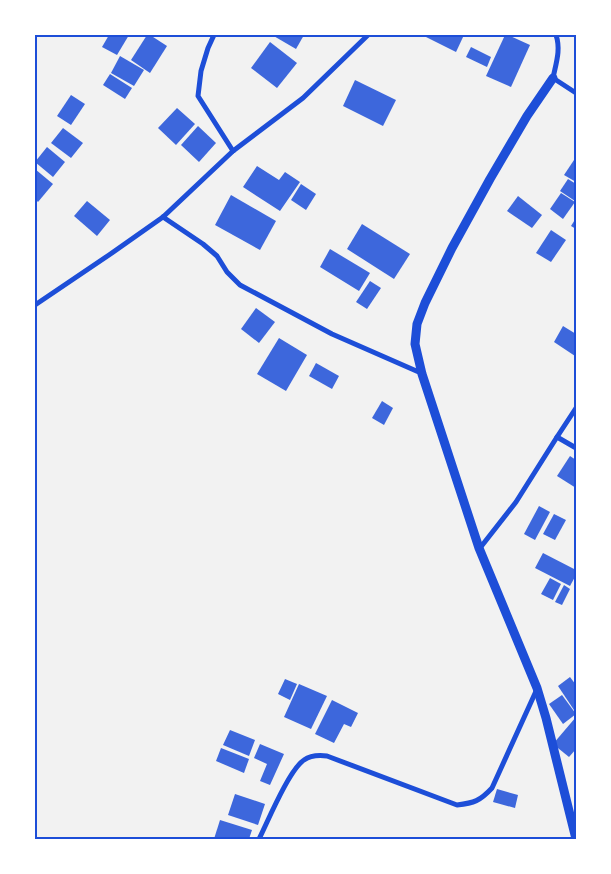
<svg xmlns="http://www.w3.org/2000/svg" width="611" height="874" font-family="'Source Sans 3',sans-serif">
	<rect width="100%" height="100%" fill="#f2f2f2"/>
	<!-- building -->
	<g fill="#3d67dc">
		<polygon points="109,35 129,35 117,55 102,47"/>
		<polygon points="147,35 150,35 167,46 150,73 131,60"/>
		<polygon points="272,35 304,35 296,49"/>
		<polygon points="427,35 464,35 456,52 426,37"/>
		<polygon points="505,35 508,35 530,45 511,87 486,76"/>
		<polygon points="270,42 297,63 277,88 251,68"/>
		<polygon points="471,47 491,57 487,67 466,57"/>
		<polygon points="120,56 144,70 134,86 111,73"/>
		<polygon points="110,74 132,88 125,99 103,85"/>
		<polygon points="355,80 396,100 383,126 343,106"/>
		<polygon points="71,95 85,104 71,125 57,116"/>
		<polygon points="177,108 195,124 176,145 158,128"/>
		<polygon points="198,126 216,143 199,162 181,145"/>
		<polygon points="63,128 83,143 71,158 51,143"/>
		<polygon points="47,147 65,162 53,177 35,162"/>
		<polygon points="576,157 576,182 564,175"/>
		<polygon points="257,166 279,180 285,172 300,182 280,211 243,187"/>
		<polygon points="35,169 53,184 38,202 35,199"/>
		<polygon points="568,179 576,184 576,199 575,201 560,191"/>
		<polygon points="301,184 316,194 306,210 291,200"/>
		<polygon points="561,193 575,202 563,219 550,209"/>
		<polygon points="231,195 276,221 260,250 215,225"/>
		<polygon points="518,196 542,215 532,228 507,211"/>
		<polygon points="87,201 110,220 97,236 74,216"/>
		<polygon points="576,218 576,229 571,226"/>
		<polygon points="362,224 410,254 394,279 347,249"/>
		<polygon points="551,230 566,240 551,262 536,253"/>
		<polygon points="330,249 370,273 359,291 320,267"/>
		<polygon points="370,281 381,288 367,309 356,302"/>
		<polygon points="256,308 275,322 259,343 241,329"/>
		<polygon points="563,326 576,334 576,354 575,356 554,342"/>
		<polygon points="279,338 307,355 286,391 257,374"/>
		<polygon points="316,363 339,376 332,389 309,376"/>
		<polygon points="382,401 393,408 384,425 372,418"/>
		<polygon points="570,456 576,460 576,488 557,476"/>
		<polygon points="539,506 550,512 535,540 524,534"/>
		<polygon points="554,514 566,520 555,540 543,534"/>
		<polygon points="543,553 576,570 576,575 570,586 535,568"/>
		<polygon points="550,578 561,584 553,600 541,594"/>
		<polygon points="564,585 570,589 562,605 555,602"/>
		<polygon points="570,677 576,685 576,709 574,710 558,686"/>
		<polygon points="285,679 297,684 290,700 278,694"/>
		<polygon points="299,684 327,696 311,729 284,717"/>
		<polygon points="562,695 576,714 563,724 549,704"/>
		<polygon points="332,700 358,713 351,727 344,724 334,743 315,734"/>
		<polygon points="576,717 576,749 569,757 553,744"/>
		<polygon points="230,730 255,740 249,756 223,745"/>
		<polygon points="260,744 284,754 270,785 260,781 267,764 254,758"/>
		<polygon points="221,748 249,759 244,773 216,761"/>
		<polygon points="497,789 518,795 515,808 493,802"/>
		<polygon points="235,794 265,804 258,825 228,815"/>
		<polygon points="220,820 252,830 249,839 214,839"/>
	</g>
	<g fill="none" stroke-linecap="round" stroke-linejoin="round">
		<!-- minor -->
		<g stroke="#1d4ed8" stroke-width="5">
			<polyline points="214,35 208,48 201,71 198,96 233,151"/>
			<path d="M556,35C561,50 556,63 553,78L576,93"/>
			<polyline points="163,217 203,244 217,256 227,272 240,285 332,334 421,373"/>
			<polyline points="35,305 109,255 163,217 233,151 303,98 368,35"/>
			<polyline points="557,437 576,408"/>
			<polyline points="480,548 516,502 557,437 576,448"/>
			<path d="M259,839C268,821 289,770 304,760C311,755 319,755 327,756L457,805C474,803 480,801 492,788L537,689"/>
		</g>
		<!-- tertiary -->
		<polyline stroke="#1d4ed8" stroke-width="9" points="553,78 527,116 490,179 452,248 425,303 417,324 415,344 422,374 479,548 537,688 546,718 576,839"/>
	</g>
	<!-- border -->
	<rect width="611" height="874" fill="none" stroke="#ffffff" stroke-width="72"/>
	<rect x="36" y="36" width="539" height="802" fill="none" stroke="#1d4ed8" stroke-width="2"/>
</svg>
